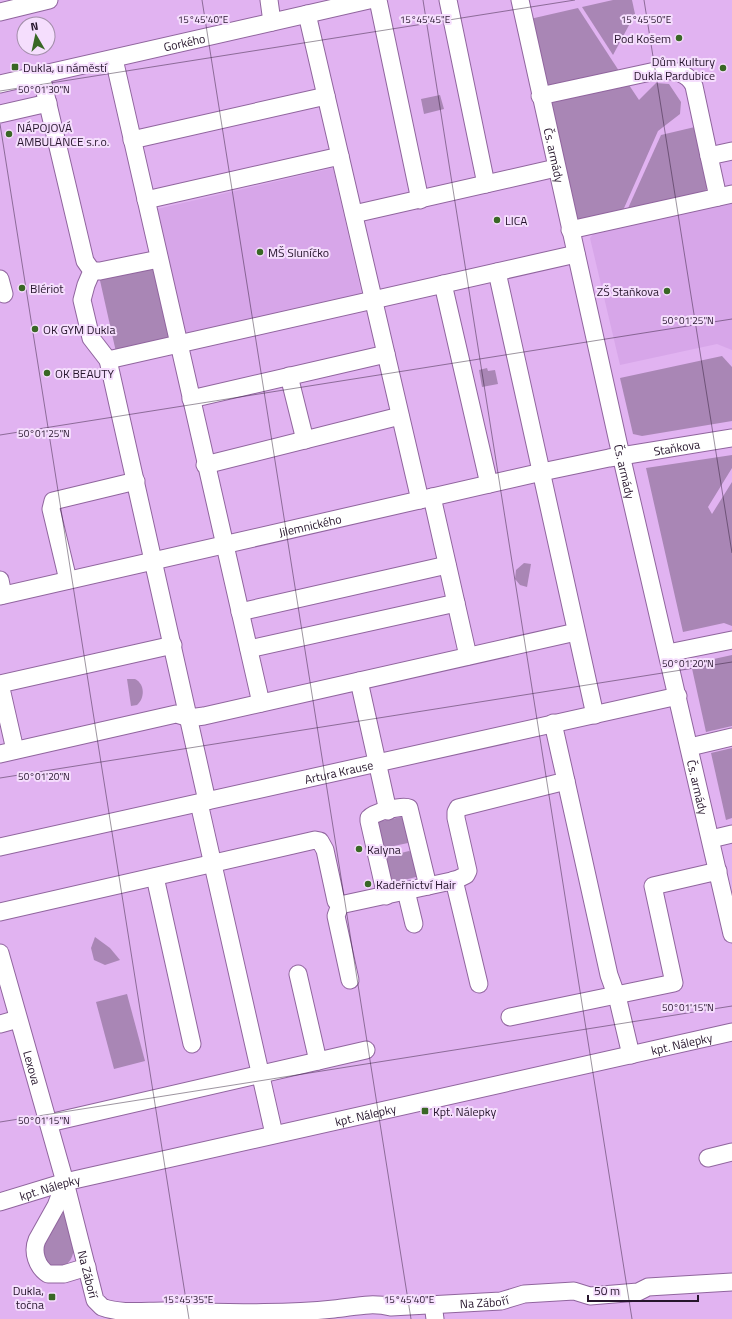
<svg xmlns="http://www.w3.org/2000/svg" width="732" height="1319" font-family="'Titillium Web',sans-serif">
	<rect width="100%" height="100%" fill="#e1b3f1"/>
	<!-- built -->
	<g fill="#d7a6e9">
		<polygon points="333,168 362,295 186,335 157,209"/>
		<polygon points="732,201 732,350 717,344 620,365 590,238 594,233"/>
	</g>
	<!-- green -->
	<g fill="#a986b5">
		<polygon points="613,0 632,0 635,14 613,55 582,7"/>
		<polygon points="578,8 621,74 550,87 547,85 530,19"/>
		<polygon points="627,82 639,100 656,83 669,84 681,102 680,114 658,131 621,215 580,222 576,217 551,103 552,101"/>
		<polygon points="440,95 444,109 424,114 421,99"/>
		<polygon points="699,126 708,188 705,191 625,215 661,135"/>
		<polygon points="146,266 155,269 171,335 167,342 116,352 99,276"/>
		<polygon points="722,356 732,367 732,421 642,436 633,434 620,378"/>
		<polygon points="487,368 488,371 495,370 498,384 482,387 479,370"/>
		<polygon points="732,455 732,468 708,507 712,514 732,482 732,626 724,623 683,632 646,468"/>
		<polygon points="524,563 531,564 527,587 520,585 515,579 516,570"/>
		<polygon points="732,655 732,726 706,732 691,664"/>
		<path d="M127,679H135C145,684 145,698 137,705L131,706Z"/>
		<polygon points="732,748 732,818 726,820 711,753"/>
		<polygon points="401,817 405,819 410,840 408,843 384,848 377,822"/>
		<polygon points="409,851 413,853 418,874 416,877 392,883 385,857"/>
		<polygon points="95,937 110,948 120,960 105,965 94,960 91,948"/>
		<polygon points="127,994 145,1061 114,1069 96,1002"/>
		<path d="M64,1212L74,1248C71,1280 34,1268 44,1240C48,1230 58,1220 64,1212Z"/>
	</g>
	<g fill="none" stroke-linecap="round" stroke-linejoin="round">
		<defs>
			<g id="minor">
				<polyline points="269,0 272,22"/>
				<polyline points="378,0 420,200"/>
				<polyline points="448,0 486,184"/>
				<path id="s1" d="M520,0L618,442L732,934"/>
				<polyline points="0,12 49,0"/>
				<polyline points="307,14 420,500"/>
				<polyline points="114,59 261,703"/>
				<polyline points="41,75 85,261 92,271 86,285 82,300 91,338 108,360 207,801"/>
				<path id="s2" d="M0,84L369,0"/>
				<path d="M540,96L660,70C673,70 688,72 694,86L709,156"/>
				<polyline points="0,114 48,103"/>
				<polyline points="132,140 326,96"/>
				<polyline points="718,197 709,156 732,151"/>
				<polyline points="146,200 340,156"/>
				<polyline points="354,214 556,168"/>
				<polyline points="570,230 732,194"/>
				<polyline points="92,271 100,271 159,259"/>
				<polyline points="497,272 595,715"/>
				<polyline points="0,279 4,294"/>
				<polyline points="443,284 489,484"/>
				<polyline points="108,360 576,254"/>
				<polyline points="289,376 305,440"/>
				<polyline points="191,399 386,354"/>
				<polyline points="205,465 400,416"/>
				<polyline points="432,497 468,656"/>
				<polyline points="0,580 3,595"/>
				<polyline points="68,580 51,509 53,501 136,481"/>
				<path id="s3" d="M0,596L542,472L609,458L732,438"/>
				<polyline points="240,612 447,565"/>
				<polyline points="249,649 456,603"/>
				<polyline points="668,653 732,640"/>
				<polyline points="359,681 388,811"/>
				<polyline points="690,747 732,737"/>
				<polyline points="15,750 0,684 173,645"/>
				<polyline points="0,754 176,714 189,718 204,716 576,632"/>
				<polyline points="566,781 609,975 618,1000 631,1055"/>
				<polyline points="199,803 274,1134"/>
				<polyline points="711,839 732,834"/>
				<path id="s4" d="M0,847L678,696"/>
				<polyline points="155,877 192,1044"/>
				<polyline points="454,880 479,984"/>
				<polyline points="406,891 414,924"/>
				<path d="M386,896L369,821V818C374,812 402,805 409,808L428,886"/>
				<polyline points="340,905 336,916 350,980"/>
				<polyline points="0,912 315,840 320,841 325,850 336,901 340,905 456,880 466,875 468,871 456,818 456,812 458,808 566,781 553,723"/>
				<path id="s5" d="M0,953L65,1182L95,1300L102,1307C120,1314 144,1311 163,1311C219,1312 278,1315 334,1309C354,1307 371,1302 391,1307L501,1301L524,1294L574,1291L590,1296L638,1292L648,1287L732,1282"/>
				<polyline points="298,974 318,1061"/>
				<polyline points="510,1017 674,983 653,886 718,871"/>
				<polyline points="0,1024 18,1019"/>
				<polyline points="49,1123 366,1050"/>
				<polyline points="708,1158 732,1152"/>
				<path d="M65,1182L56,1206L37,1240C32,1252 37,1267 48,1274H64L87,1267"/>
				<path id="s6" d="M0,1202L65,1182L732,1032"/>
				<polyline points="433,1304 435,1319"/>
			</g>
		</defs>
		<!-- minor casing -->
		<use href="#minor" stroke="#90659e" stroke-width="19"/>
		<!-- minor -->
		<use href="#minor" stroke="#fff" stroke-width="17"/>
	</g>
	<!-- ticks -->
	<path fill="none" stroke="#26152c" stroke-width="1" stroke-opacity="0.45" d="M202,0L411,1319M423,0L632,1319M644,0L732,553M0,91L575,0M0,124L189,1319M0,435L732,319M0,778L732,662M0,1122L732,1006"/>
	<!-- markers -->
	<g fill="#396725" stroke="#f5defd" stroke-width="1.5">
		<circle cx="679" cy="38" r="4"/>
		<rect x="11" y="63" width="8" height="8" rx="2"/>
		<circle cx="723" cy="68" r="4"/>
		<circle cx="9" cy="134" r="4"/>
		<circle cx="497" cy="220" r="4"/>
		<circle cx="260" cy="252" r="4"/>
		<circle cx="22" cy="288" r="4"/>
		<circle cx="667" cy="291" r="4"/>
		<circle cx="35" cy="329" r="4"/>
		<circle cx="47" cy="373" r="4"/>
		<circle cx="359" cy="849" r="4"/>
		<circle cx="368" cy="884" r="4"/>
		<rect x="421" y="1107" width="8" height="8" rx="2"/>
		<rect x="48" y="1293" width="8" height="8" rx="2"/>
	</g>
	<g text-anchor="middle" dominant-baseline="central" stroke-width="4" stroke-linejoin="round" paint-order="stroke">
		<!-- poi labels -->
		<g font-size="12" fill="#26152c" stroke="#f5defd" text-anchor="start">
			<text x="671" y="38" text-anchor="end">Pod Košem</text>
			<text x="715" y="61" text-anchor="end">Dům Kultury<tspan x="715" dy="14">Dukla Pardubice</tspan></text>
			<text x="23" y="67">Dukla, u náměstí</text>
			<text x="17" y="127">NÁPOJOVÁ<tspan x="17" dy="14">AMBULANCE s.r.o.</tspan></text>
			<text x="505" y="220">LICA</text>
			<text x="268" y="252">MŠ Sluníčko</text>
			<text x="30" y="288">Blériot</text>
			<text x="659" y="291" text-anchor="end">ZŠ Staňkova</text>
			<text x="43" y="329">OK GYM Dukla</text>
			<text x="55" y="373">OK BEAUTY</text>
			<text x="367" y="849">Kalyna</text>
			<text x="376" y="884">Kadeřnictví Hair</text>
			<text x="433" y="1111">Kpt. Nálepky</text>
			<text x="44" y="1290" text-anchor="end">Dukla,<tspan x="44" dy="14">točna</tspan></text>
		</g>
		<!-- street labels -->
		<g font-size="12" fill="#26152c" stroke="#f5defd">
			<text stroke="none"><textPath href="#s2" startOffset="189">Gorkého</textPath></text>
			<text stroke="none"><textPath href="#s1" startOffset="159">Čs. armády</textPath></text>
			<text stroke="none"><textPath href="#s3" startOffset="693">Staňkova</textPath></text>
			<text stroke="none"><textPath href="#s1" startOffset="483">Čs. armády</textPath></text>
			<text stroke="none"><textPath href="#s3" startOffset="318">Jilemnického</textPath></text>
			<text stroke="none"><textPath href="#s4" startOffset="347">Artura Krause</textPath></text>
			<text stroke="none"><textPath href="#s1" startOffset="807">Čs. armády</textPath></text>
			<text stroke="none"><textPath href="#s6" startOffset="700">kpt. Nálepky</textPath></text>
			<text stroke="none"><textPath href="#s5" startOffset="119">Lexova</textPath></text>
			<text stroke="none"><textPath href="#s6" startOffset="376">kpt. Nálepky</textPath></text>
			<text stroke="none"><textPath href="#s6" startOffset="52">kpt. Nálepky</textPath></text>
			<text stroke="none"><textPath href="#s5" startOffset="333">Na Záboří</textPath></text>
			<text stroke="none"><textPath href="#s5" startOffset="753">Na Záboří</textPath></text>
		</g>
	</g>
	<g font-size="10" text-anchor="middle" fill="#26152c" stroke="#f5defd" stroke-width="4" stroke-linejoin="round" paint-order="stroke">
		<text x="203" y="23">15°45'40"E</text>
		<text x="425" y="23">15°45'45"E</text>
		<text x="646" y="23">15°45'50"E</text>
		<text x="44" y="93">50°01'30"N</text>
		<text x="688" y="324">50°01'25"N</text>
		<text x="44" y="437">50°01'25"N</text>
		<text x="688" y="667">50°01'20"N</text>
		<text x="44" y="780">50°01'20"N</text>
		<text x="688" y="1011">50°01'15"N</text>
		<text x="44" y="1124">50°01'15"N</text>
		<text x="188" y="1303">15°45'35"E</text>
		<text x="409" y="1303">15°45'40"E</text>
	</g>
	<!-- north arrow -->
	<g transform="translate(36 36) rotate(351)"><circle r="19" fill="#f5defd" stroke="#a28ea9"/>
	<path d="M0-3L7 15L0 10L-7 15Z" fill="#396725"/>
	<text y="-6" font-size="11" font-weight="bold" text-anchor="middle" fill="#26152c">N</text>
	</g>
	<!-- scale -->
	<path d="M588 1295v6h110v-6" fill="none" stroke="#26152c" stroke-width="2"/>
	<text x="594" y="1295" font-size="12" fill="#26152c" stroke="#f5defd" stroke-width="3" paint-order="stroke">50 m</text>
</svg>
